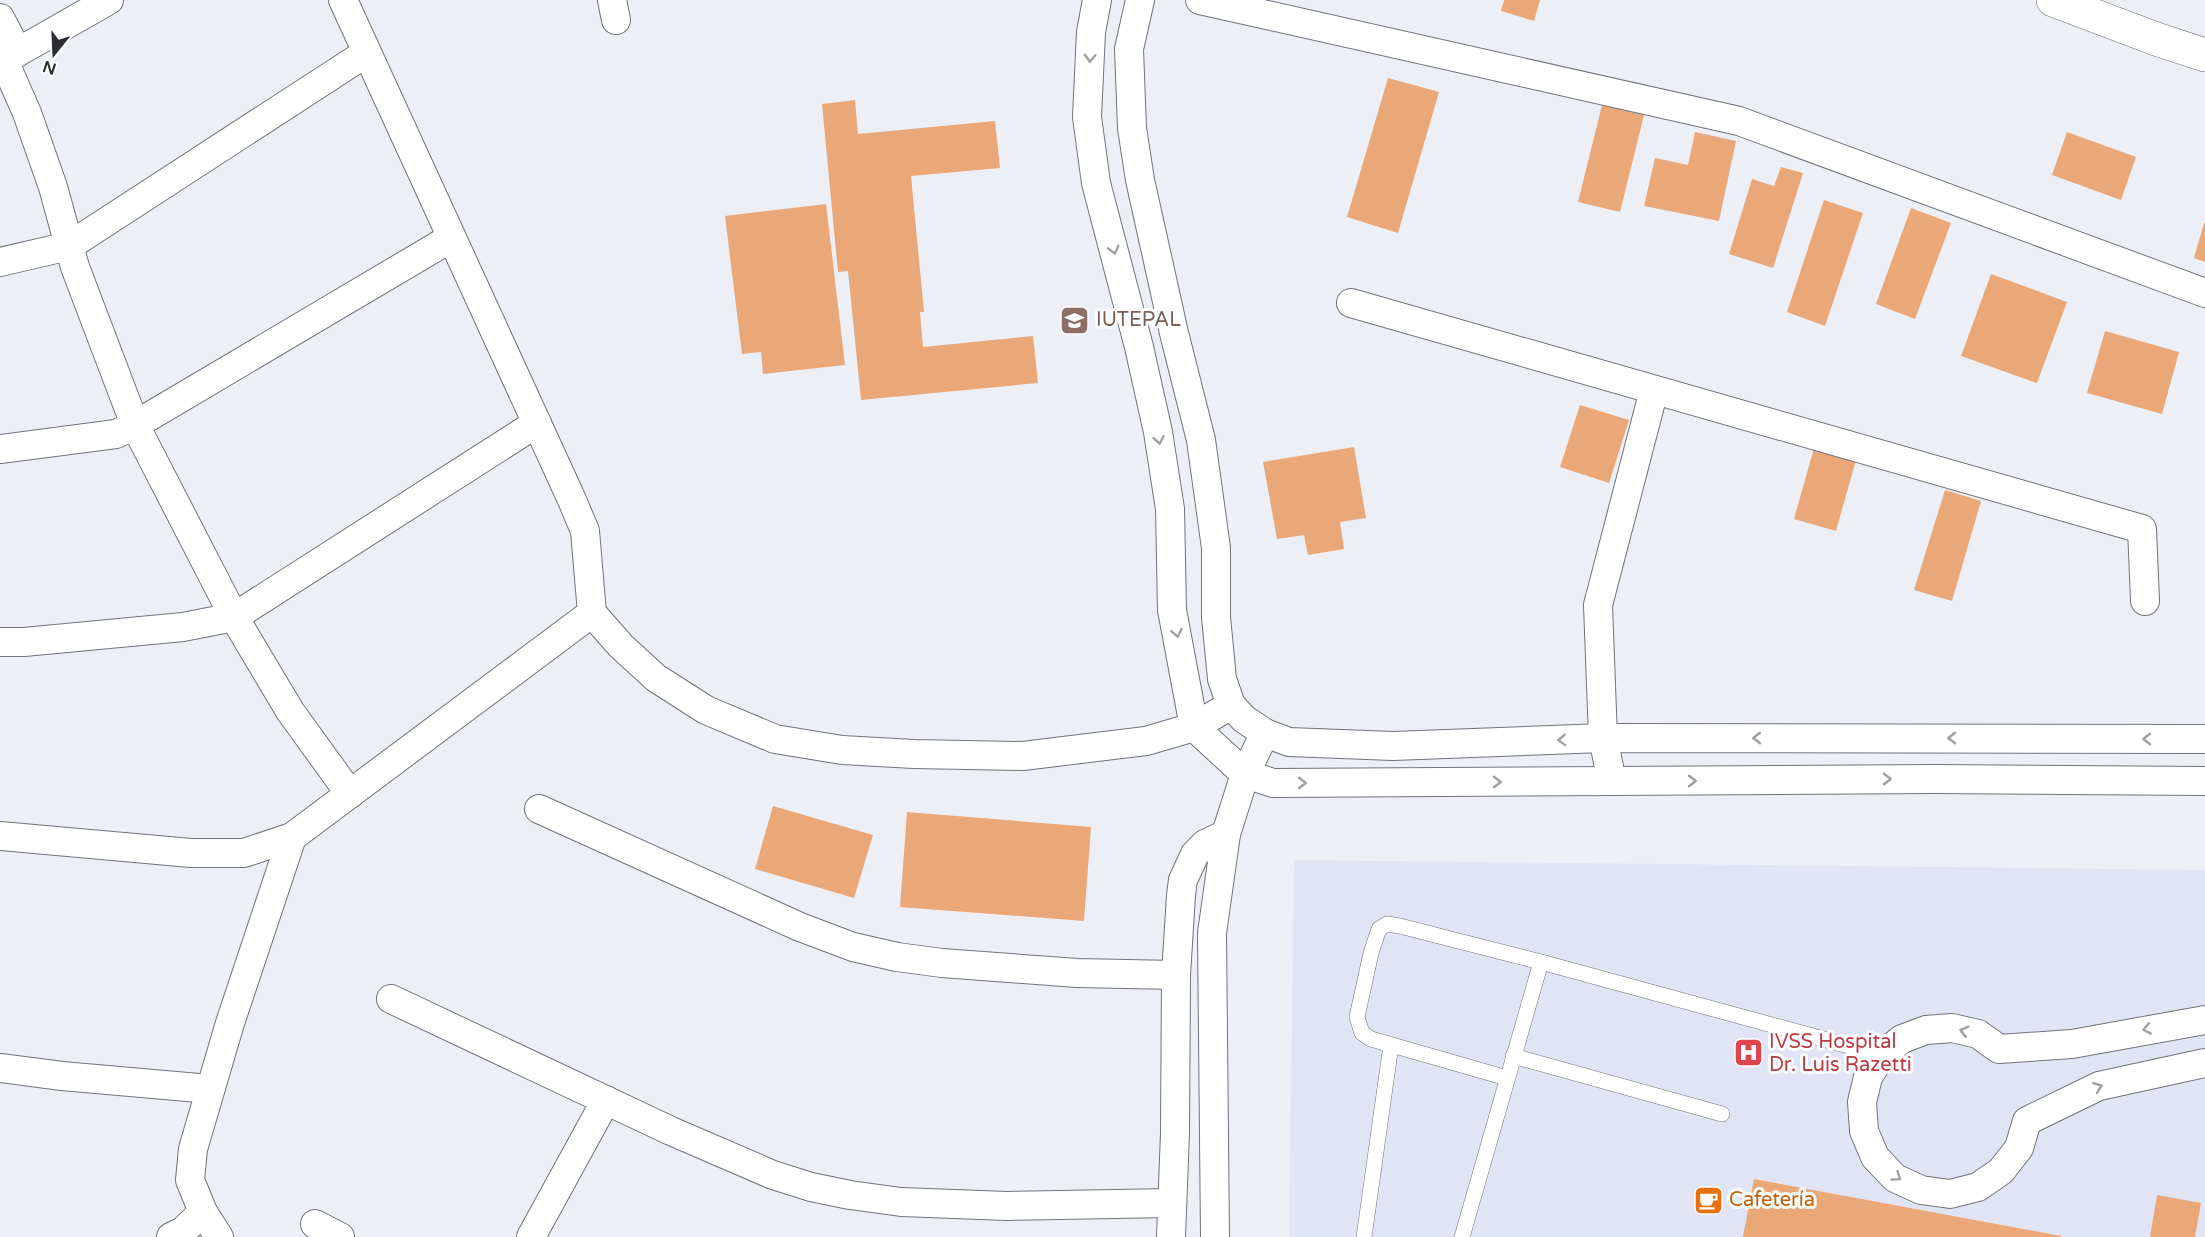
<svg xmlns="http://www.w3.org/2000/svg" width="2205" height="1237" font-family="'Varela Round',sans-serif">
	<rect width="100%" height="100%" fill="#edeff7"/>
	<!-- built -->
	<polygon fill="#e1e4f4" points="1294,860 2205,870 2205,1237 1289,1237"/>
	<!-- building -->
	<g fill="#eaa879">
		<polygon points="1504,0 1540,0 1534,21 1501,11"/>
		<polygon points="1388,78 1439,92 1398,233 1347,217"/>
		<polygon points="855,100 858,134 995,121 1000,168 911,176 924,312 920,312 923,347 1033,336 1038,383 861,400 848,271 838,272 822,104"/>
		<polygon points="1602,105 1644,115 1620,212 1578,202"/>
		<polygon points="1695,132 1736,141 1719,221 1644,206 1655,158 1688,165"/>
		<polygon points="2067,132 2136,157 2121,200 2052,175"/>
		<polygon points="1781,167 1803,173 1773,268 1729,254 1752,179 1774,186"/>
		<polygon points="1824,200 1863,213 1825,326 1787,312"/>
		<polygon points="826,204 845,365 763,374 761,352 742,354 725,216"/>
		<polygon points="1911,208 1951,223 1915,319 1876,304"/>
		<polygon points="2204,223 2205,223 2205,262 2194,258"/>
		<polygon points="1991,274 2067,302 2037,383 1961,356"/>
		<polygon points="2105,331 2179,352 2162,414 2087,393"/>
		<polygon points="1580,405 1629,420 1609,483 1560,467"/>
		<polygon points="1816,441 1858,453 1836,531 1794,519"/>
		<polygon points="1354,447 1366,518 1340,522 1344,549 1308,555 1304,535 1277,539 1263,462"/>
		<polygon points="1945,490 1981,501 1952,601 1914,590"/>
		<polygon points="773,806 873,835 854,898 755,869"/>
		<polygon points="907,812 1091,827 1084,921 900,907"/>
		<polygon points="1754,1179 2061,1236 2061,1237 1743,1237"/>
		<polygon points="2157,1195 2201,1203 2195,1237 2150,1237"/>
	</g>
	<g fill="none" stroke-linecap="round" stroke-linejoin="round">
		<defs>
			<g id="lane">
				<polyline points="1513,1056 1722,1114"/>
				<polyline points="1507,1078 1371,1039 1362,1033 1357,1017 1371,953 1379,929 1387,924 1400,926 1541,962"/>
				<polyline points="1364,1237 1391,1045"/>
				<polyline points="1462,1237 1541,962 1882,1055"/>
			</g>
			<g id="street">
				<polyline points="343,0 572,500 585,531 592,613 621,646 656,678 706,710 775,739 842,750 914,754 1023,756 1146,741 1194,727 1231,705"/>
				<polyline points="612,0 616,20"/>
				<polyline points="1097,0 1091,32 1087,117 1096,183 1139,347 1158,432 1170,509 1172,610 1194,727 1245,774 1273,783 1935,779 2205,781"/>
				<polyline points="1140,0 1129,49 1132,128 1140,180 1174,333 1201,440 1216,548 1216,617 1222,679 1231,705 1244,719 1265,733 1289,742 1393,746 1603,738 2205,739"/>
				<polyline points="1200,0 1739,121 2205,293"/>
				<polyline points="0,18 18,52"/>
				<polyline points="5,63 27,113 53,187 75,267 135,425 234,617 290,711 350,794"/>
				<polyline points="0,66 18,52 109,0"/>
				<polyline points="0,262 69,246 366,53"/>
				<polyline points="1351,303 2142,529 2145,601"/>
				<polyline points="0,449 116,434 135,425 451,238"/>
				<polyline points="0,642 24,642 183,627 234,617 537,423"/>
				<polyline points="1612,781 1603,738 1598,605 1654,390"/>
				<polyline points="539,809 800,927 853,947 897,957 942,963 1077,973 1176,975"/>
				<polyline points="0,836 191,853 244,853 292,837"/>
				<polyline points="391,999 671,1131 773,1175 811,1187 850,1195 901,1202 1007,1206 1172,1203"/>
				<polyline points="2205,1020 2072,1044 1999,1049 1978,1034 1952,1028 1926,1030 1902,1039 1882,1055 1868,1077 1862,1102 1864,1131 1875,1157 1895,1178 1921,1190 1950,1194 1978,1187 2001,1171 2019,1148 2027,1121 2099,1086 2205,1063"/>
				<polyline points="0,1068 62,1076 210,1089"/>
				<polyline points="315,1224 340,1237"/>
				<polyline points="171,1237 183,1231 203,1212"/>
				<polyline points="219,1237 203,1212 190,1180 193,1149 230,1023 292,837 592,613"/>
				<polyline points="531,1237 606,1100"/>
				<polyline points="1171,1237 1175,1133 1176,975 1181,895 1183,880 1195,854 1205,844 1226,834"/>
				<polyline points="1215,1237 1212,933 1226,834 1245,774 1265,733"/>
			</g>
			<polyline id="secondary" points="2053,0 2159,40 2205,55"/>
		</defs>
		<!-- lane casing -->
		<use href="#lane" stroke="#71727a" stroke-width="16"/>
		<!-- street casing -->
		<use href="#street" stroke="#71727a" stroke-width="30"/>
		<!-- secondary casing -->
		<use href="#secondary" stroke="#71727a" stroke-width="34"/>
		<!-- lane -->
		<use href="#lane" stroke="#fff" stroke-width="15"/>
		<!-- street -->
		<use href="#street" stroke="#fff" stroke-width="28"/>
		<!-- secondary -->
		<use href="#secondary" stroke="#fff" stroke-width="33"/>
	</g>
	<!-- one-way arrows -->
	<defs><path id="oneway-chevron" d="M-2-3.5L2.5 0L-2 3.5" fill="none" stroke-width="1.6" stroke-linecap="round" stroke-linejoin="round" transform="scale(1.5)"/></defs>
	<g stroke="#a0a0a1">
		<use href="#oneway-chevron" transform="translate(1090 58) rotate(92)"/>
		<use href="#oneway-chevron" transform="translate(1114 250) rotate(76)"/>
		<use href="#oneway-chevron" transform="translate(1159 440) rotate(80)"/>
		<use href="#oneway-chevron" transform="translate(1177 633) rotate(79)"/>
		<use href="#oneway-chevron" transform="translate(1757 738) rotate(-180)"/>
		<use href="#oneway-chevron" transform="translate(1952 738) rotate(-180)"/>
		<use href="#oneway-chevron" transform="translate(2147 739) rotate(-180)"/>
		<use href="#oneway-chevron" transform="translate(1562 740) rotate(178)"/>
		<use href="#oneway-chevron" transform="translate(1887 779)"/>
		<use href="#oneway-chevron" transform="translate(1692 781)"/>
		<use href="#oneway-chevron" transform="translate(1497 782)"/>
		<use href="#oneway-chevron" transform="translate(1302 783)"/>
		<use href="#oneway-chevron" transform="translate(2147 1029) rotate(169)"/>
		<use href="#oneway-chevron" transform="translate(1964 1031) rotate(-166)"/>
		<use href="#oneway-chevron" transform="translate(2098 1087) rotate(-20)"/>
		<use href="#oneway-chevron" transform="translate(1897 1177) rotate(35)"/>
	</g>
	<!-- icons -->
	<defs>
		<symbol id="university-square" viewBox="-11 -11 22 22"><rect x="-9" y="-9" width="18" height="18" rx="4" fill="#8d6e63" stroke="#fcfdfe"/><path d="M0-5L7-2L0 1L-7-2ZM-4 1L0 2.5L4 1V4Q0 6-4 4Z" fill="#fff"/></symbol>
		<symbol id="hospital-square" viewBox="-11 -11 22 22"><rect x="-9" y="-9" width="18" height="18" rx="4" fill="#e0444e" stroke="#fcfdfe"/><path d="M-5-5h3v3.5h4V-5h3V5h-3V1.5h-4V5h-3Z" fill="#fff"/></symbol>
		<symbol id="cafe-square" viewBox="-11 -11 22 22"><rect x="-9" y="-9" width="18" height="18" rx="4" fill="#e8710a" stroke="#fcfdfe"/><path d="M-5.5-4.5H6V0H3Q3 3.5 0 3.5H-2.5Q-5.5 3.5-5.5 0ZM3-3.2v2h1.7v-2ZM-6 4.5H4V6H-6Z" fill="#fff"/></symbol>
	</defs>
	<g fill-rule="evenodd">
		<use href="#university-square" x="1058" y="304" width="33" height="33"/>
		<use href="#hospital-square" x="1732" y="1036" width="33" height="33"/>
		<use href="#cafe-square" x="1692" y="1184" width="33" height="33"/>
	</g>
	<g text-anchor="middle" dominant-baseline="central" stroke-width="6" stroke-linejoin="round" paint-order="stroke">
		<!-- education labels -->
		<g font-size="20" fill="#785e54" stroke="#fcfdfe" text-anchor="start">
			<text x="1096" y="320">IUTEPAL</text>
		</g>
		<!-- health labels -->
		<g font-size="20" fill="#be3a42" stroke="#fcfdfe" text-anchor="start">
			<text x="1769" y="1042">IVSS Hospital<tspan x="1769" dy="23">Dr. Luis Razetti</tspan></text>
		</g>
		<!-- food labels -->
		<g font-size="20" fill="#c56008" stroke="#fcfdfe" text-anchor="start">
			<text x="1729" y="1200">Cafetería</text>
		</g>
	</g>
	<!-- north arrow -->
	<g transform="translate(54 54) rotate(198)" stroke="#fcfdfe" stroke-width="4.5" paint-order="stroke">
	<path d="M0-4.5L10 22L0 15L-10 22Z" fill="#2b2c2f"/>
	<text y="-9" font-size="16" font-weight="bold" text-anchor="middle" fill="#2b2c2f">N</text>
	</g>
</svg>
